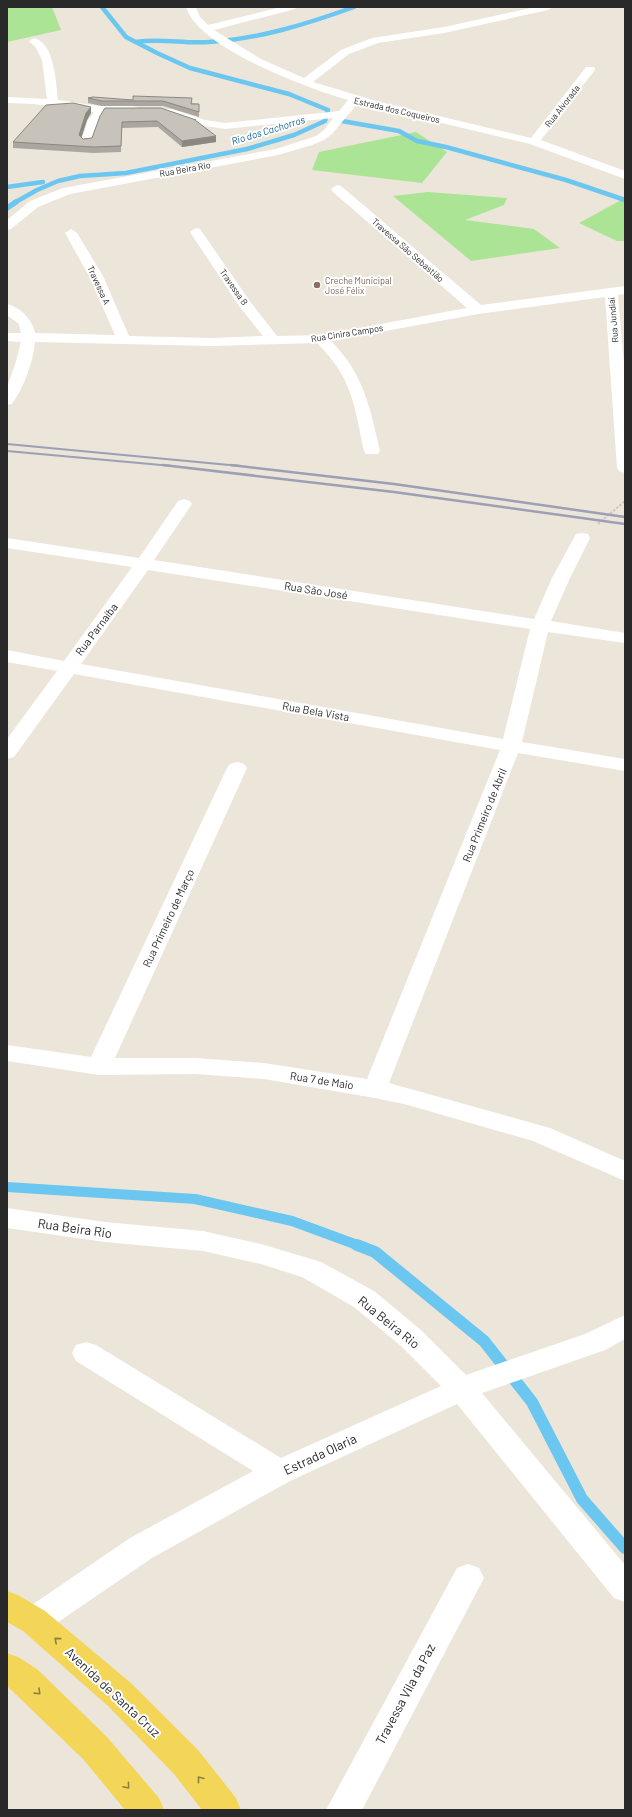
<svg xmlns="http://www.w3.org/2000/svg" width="632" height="1817" font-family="Barlow,sans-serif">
	<rect width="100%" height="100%" fill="#ece5da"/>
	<!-- green -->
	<g fill="#ace495">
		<polygon points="7,7 52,7 61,30 7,42"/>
		<polygon points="416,132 447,152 422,183 312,170 319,152"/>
		<polygon points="428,192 507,198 504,205 465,220 534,229 560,248 471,261 393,196"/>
		<polygon points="625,198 625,241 617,241 579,223"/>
	</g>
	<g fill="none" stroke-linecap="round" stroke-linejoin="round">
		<!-- stream-far3 -->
		<g stroke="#6bc6f0" stroke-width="4.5">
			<path d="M136,42C160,38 185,44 209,42C259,39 307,24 354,7"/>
			<polyline points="333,114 342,121 399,131 417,141 446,147 566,180 625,200"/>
			<polyline points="7,187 43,182"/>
			<polyline points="14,203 37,190 58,181 80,176 126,173 247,149 294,135 325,121 328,110 289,94 190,68 157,53 126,37 102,7"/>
		</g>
		<!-- stream-far2 -->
		<polyline stroke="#6bc6f0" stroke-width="5.5" points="7,208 16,202"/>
		<!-- stream-far1 -->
		<polyline stroke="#6bc6f0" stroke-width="10" points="7,1187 195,1199 292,1221 360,1246"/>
		<!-- stream -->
		<polyline stroke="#6bc6f0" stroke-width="12" points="357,1245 375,1252 484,1341 532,1402 582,1499 625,1548"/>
		<!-- path -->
		<polyline stroke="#c7c7c7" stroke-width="2" stroke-dasharray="2.5 1.5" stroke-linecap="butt" points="598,524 625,501"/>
		<!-- minor -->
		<g fill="#fff" fill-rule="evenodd">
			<path d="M186,7H196L200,17L208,25L281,7H297L295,9L214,30L261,59L304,78L341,50L372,38L444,27L535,7H553L548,10L444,33L378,43L349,54L313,82L376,101L531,138L586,67H594L595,69L594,71L541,140L625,171V179L530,144L358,103L332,134L324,140L312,145L278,155L70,194L38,207L11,229L7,230V220L30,201L63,188L276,149L316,136L324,130L333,118L225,129L199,125L164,113L163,111L164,109H172L205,120L225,123L339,111L348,100C309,89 198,48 186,7Z"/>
			<path d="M34,38C55,43 56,84 58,100L99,106H133L137,107L138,109L137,111L106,113L99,121L93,142L87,145L81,142L88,120L94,112L34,104L7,103V97L47,99L42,60L36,48L29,41Z"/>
			<path d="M337,185L341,186L481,305L625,286V294L618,295L625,376V473L619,471L617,468L605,297L478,314L331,341C364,374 370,408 380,451L378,454H366L364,451C354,405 353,379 317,343L211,346L35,342C33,363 24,387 12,404L7,405V387L15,365L21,342L7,341V333H21L19,324L7,315V304C20,307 33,320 35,333L115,335L89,276L65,233L71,229L77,233L103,276L129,336L211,338L263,336L239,306L190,232L196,228L200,229L249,300L277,336L321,335L467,308L333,192L331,189Z"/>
			<path d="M184,499L190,501L192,504L154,560L534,619L552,578L576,534L582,533L588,534L590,538L570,578L551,621L625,633V643L548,632L522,742L625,759V771L518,753L389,1083L550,1128L625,1161V1181L533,1141L408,1105L375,1098L264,1079L196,1074L99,1075L7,1061V1045L91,1057L227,768L230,764L237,762L244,764L247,768L115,1058H196L264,1063L367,1079L500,750L74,674L14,757L7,759V739L57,671L7,662V650L64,661L132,567L7,548V538L139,558L178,501ZM148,570L530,629L503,739L81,664Z"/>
			<polygon points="7,1208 105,1222 203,1231 261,1244 321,1262 374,1291 421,1330 466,1375 585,1334 625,1315 625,1339 605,1350 482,1393 625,1565 625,1602 614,1598 457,1404 290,1481 152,1558 45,1631 34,1635 23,1631 18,1621 23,1611 130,1538 253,1471 76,1361 72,1353 76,1345 86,1342 96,1345 281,1458 441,1386 401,1346 354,1307 302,1277 261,1264 203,1251 105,1242 7,1228"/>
			<polygon points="468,1564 479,1568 484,1578 362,1810 326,1810 457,1568"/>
		</g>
		<!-- major -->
		<g fill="#f3d658" fill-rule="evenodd">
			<polygon points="7,1591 18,1595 45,1611 132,1684 198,1750 236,1798 241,1810 202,1810 174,1774 108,1706 23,1631 7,1622"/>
			<polygon points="7,1653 18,1657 37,1669 107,1737 159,1798 164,1810 125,1810 83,1759 7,1686"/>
		</g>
		<!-- rail-far1 -->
		<g stroke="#9d9fb4" stroke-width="2">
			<polyline points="7,444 240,466"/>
			<polyline points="7,451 172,466"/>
		</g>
		<!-- rail -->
		<g stroke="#9d9fb4" stroke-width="2.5">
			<polyline points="163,465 394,492 625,524"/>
			<polyline points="231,465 394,484 625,517"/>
		</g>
	</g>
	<!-- wall -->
	<g fill="#aba7a0">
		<polygon points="133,96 199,104 199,117 163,106 102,106 88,103 88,98 133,100"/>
		<polygon points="91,107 91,113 87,120 81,137 83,139 92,138 100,116 196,120 196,121 216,142 182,147 158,127 122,128 121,152 94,153 13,148 13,142"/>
	</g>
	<!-- shaded-wall -->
	<g fill="#8b8882">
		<polygon points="91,107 91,113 87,120 80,142 79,135 86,113"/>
		<polygon points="216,136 216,142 182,147 182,141"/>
	</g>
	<!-- building -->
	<g fill="#c7c2ba" stroke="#8b8882">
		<polygon points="133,96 192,98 191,104 199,104 199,112 163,101 102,101 88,98 93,97 133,100"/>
		<polygon points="73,103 91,107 86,113 79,135 83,139 92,138 100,116 105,108 161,108 196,120 195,120 216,136 182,141 157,121 122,122 121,146 93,147 13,142 46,105"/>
	</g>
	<!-- one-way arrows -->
	<defs><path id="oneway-chevron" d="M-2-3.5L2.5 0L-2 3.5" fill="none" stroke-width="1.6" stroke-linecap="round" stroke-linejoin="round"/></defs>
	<g stroke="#8e8040">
		<use href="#oneway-chevron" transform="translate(57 1640) rotate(-139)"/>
		<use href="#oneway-chevron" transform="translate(38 1692) rotate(44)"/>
		<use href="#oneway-chevron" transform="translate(200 1779) rotate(-128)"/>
		<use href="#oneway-chevron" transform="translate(127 1786) rotate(50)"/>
	</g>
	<!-- markers -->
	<circle fill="#8d6e63" stroke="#fff" stroke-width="1.5" cx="317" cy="285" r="4"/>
	<g text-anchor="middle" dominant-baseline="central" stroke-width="4" stroke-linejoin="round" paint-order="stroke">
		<!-- far-street labels -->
		<g font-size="9" fill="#292929" stroke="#fff">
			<text transform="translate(562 106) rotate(-52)">Rua Alvorada</text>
			<text transform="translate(397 110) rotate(13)">Estrada dos Coqueiros</text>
			<text transform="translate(185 169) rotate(-10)">Rua Beira Rio</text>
			<text transform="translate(408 250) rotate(41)">Travessa São Sebastião</text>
			<text transform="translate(99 285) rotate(65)">Travessa A</text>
			<text transform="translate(234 287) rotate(55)">Travessa B</text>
			<text transform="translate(613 320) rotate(-95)">Rua Jundiaí</text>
			<text transform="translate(347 333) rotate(-9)">Rua Cinira Campos</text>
		</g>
		<!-- far-education labels -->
		<g font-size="9" fill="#785e54" stroke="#fff" text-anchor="start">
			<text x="325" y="280">Creche Municipal<tspan x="325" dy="10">José Félix</tspan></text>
		</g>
		<!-- far-water labels -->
		<g font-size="10" font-style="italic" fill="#0b639b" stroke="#fff">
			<text transform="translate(268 130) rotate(-17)">Rio dos Cachorros</text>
		</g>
		<!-- street labels -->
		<g font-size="11" fill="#292929" stroke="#fff">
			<text transform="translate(316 590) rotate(9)">Rua São José</text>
			<text transform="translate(96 629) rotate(-53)">Rua Parnaíba</text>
			<text transform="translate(316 711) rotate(10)">Rua Bela Vista</text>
			<text transform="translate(484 815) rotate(-68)">Rua Primeiro de Abril</text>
			<text transform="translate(168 918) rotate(-65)">Rua Primeiro de Março</text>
			<text transform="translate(322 1080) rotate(9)">Rua 7 de Maio</text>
		</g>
		<!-- near-street labels -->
		<g font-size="13" fill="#292929" stroke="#fff">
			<text transform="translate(75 1228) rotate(8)">Rua Beira Rio</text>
			<text transform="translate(389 1322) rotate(39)">Rua Beira Rio</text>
			<text transform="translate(320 1454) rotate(-25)">Estrada Olaria</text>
			<text transform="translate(113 1692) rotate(43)">Avenida de Santa Cruz</text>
			<text transform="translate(405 1694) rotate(-62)">Travessa Vila da Paz</text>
		</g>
	</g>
	<!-- border -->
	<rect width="632" height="1817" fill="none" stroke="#292929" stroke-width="16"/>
</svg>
